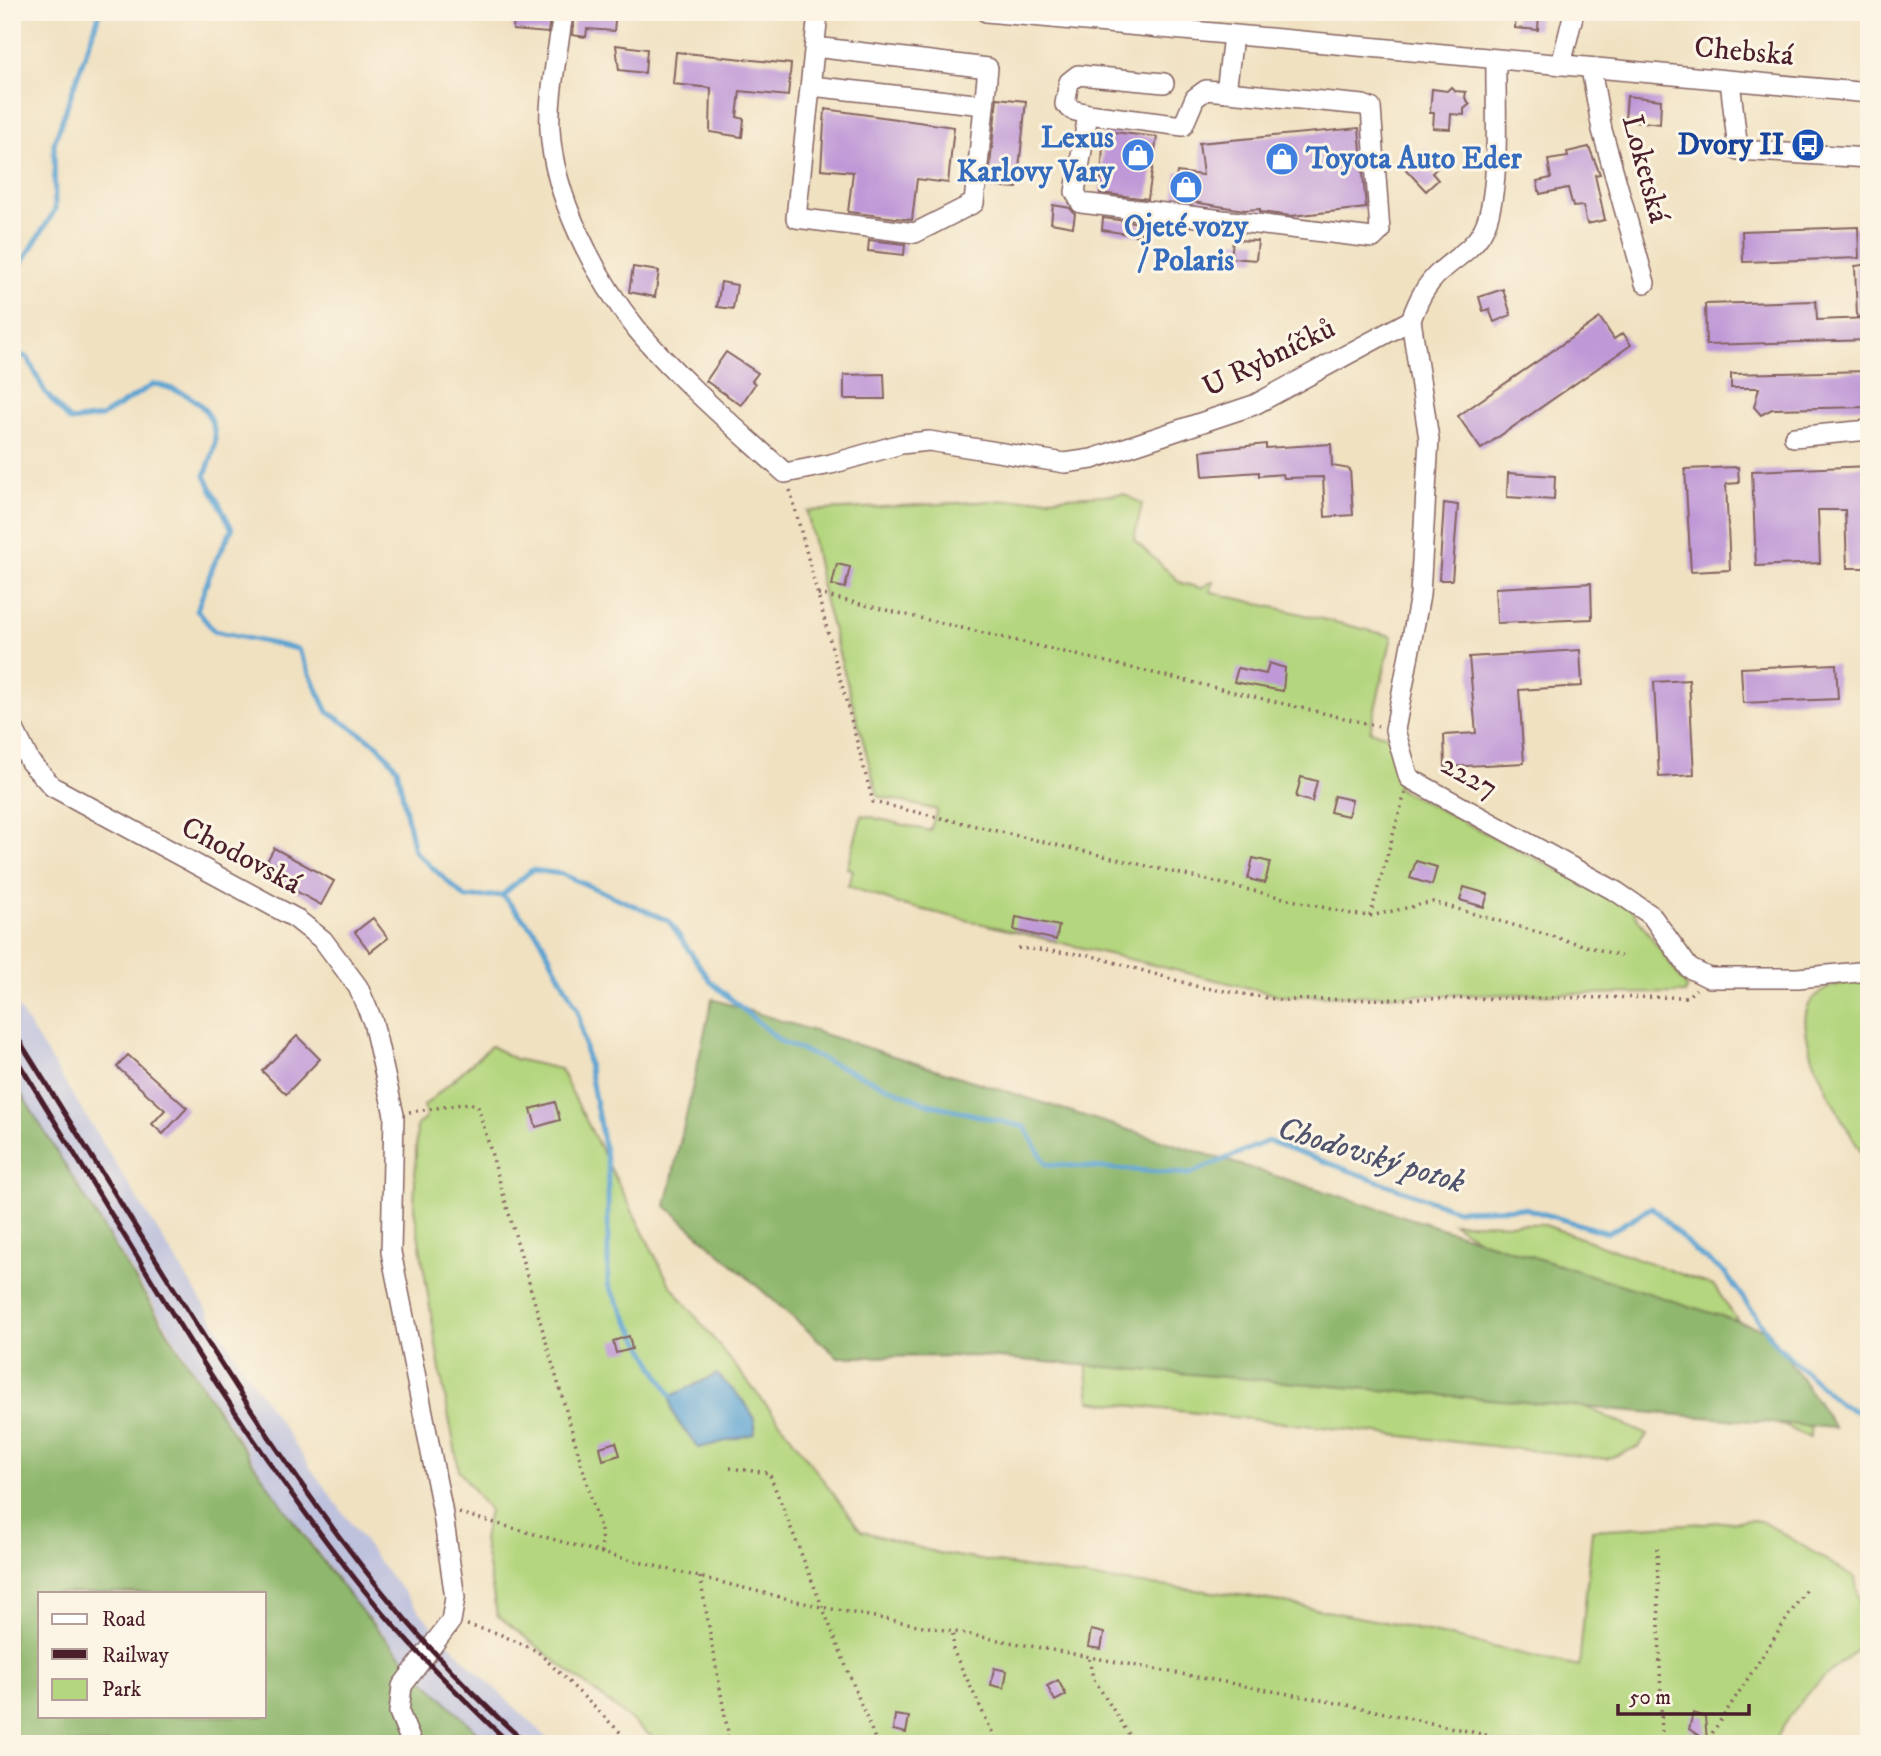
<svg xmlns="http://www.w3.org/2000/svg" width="1881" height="1756" font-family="'IM FELL DW Pica',serif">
	<rect width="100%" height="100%" fill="#fcf5e5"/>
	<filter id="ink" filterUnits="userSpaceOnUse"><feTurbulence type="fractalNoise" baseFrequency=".0143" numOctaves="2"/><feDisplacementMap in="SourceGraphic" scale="14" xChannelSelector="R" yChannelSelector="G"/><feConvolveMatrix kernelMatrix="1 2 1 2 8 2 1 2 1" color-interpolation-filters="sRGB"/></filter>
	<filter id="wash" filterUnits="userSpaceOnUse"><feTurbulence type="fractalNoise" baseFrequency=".00686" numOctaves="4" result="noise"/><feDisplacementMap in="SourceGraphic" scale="28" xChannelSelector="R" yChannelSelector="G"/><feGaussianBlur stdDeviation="1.57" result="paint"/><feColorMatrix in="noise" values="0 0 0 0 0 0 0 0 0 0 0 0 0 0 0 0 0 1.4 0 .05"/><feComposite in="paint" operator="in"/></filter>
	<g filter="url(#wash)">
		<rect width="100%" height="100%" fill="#f0e1c1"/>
		<!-- industrial -->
		<polygon fill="#bfc2dd" points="12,998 244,1369 312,1470 386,1571 428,1621 465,1660 554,1744 489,1744 434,1691 352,1598 276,1495 208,1392 12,1079"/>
		<!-- green -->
		<g fill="#b4d67e" stroke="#7f7a54" stroke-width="2">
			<polygon points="1124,494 1142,504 1134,540 1181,583 1201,588 1213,581 1211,592 1392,636 1370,731 1390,736 1399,781 1397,788 1629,906 1687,988 1685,993 1283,996 899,904 848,886 853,870 847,868 862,815 930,831 937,810 878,796 825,602 807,511"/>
			<path d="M1869,980V1165C1850,1134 1788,1035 1810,1003C1824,983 1847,983 1869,980Z"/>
			<path d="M491,1046L515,1059L560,1069L669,1283L783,1426L861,1531L938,1553L1090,1578L1248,1596L1394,1624L1579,1667L1592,1530L1754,1520L1764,1522L1855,1578L1867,1642C1829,1671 1794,1700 1774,1744H661L497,1615L483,1539L489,1511L459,1470L441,1376L414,1208L417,1125L426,1118L424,1106Z"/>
			<path d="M1453,1223L1542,1224L1714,1286L1771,1369L1811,1401L1810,1438C1684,1380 1567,1301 1453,1223Z"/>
			<polygon points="1085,1351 1568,1399 1648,1435 1638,1447 1607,1459 1090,1401"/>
		</g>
		<!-- forest -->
		<g fill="#8fb76d" stroke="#6c6b4c" stroke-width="2" fill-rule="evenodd">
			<polygon points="712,999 1769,1331 1835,1428 974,1356 838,1357 666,1206"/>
			<path d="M12,1079C121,1254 224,1435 351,1598C393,1650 441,1697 489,1744H12ZM40,1593H264V1716H40Z"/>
		</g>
		<!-- water -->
		<path fill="#5aa2d1" stroke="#52607e" stroke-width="2" d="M717,1374C730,1388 762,1413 754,1434L699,1448C688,1434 667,1415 671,1396Z"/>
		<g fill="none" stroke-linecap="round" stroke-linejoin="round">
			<!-- stream -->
			<g stroke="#5aa2d1" stroke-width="5">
				<polyline points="12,279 55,210 54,143 100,12"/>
				<path d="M12,351L28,358L45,392L70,421L101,417L154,384C183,390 214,404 215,439C216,450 208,465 205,476L232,529L213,566L197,610L214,631L298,649L328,712L378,745L397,768L414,851L466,898L502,895L532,870L562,874L669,921L710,981L780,1041L925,1103L1025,1127L1046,1164L1189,1174L1268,1141L1457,1210L1524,1208L1608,1233L1652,1207L1696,1252L1725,1273L1776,1344L1840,1404L1869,1417"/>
				<polyline points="502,895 539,936 578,1011 608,1167 608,1285 671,1396"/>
				<polyline points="1866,1744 1869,1730"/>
			</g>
		</g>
		<g id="blocks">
			<!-- building -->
			<g fill="#bf99d7">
				<polygon points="514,12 551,12 548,33 513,30"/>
				<polygon points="575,12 616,12 614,31 587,29 586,37 572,35"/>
				<polygon points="1516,12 1539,14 1538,30 1515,28"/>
				<polygon points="616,45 647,49 645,73 619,70"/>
				<polygon points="676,52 791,64 788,96 740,91 737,117 744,119 742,137 710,132 711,88 673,84"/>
				<polygon points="1451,87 1455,91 1466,92 1465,98 1470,104 1464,109 1464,115 1451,114 1450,129 1433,128 1434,113 1430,113 1432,89 1447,91"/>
				<polygon points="1627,96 1661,100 1660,124 1625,120"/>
				<polygon points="997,98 1026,101 1017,188 988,186"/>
				<polygon points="825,109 954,127 948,183 917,179 912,220 848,212 853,172 821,169"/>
				<polygon points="1359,128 1366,208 1291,216 1260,212 1260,209 1244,210 1173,199 1177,172 1203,175 1199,143"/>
				<polygon points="1104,131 1157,137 1148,199 1100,193"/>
				<polygon points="1589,147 1600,174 1595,175 1605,220 1587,224 1583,206 1573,207 1568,188 1540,194 1537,181 1551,178 1548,160 1568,157 1567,152"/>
				<polygon points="1426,149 1441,164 1432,173 1438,180 1426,191 1399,162 1412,151 1418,157"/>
				<polygon points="1053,205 1070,208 1075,214 1073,227 1051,223"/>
				<polygon points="1103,218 1141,223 1141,236 1102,230"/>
				<polygon points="1858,227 1859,258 1743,262 1742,231"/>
				<polygon points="869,240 905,244 904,255 868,251"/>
				<polygon points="1233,240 1258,241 1256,260 1231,258"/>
				<polygon points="1869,264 1869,316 1857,317 1855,266"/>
				<polygon points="633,267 659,271 655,297 629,292"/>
				<polygon points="721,282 737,285 733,309 717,307"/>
				<polygon points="1503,289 1511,315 1494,322 1489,309 1483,311 1479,297"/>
				<polygon points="1816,301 1817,320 1869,318 1869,340 1706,345 1705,304"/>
				<polygon points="1600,318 1614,339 1623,333 1631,345 1481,449 1458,416"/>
				<polygon points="726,352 758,373 752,381 755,384 741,405 706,381"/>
				<polygon points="1869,371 1869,407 1772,409 1761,415 1754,407 1759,388 1731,388 1731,374"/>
				<polygon points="884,374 885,399 844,399 844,375"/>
				<polygon points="1266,444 1266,448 1331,444 1332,466 1350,469 1353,515 1325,517 1323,477 1284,478 1283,474 1259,476 1259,472 1203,476 1201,451"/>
				<polygon points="1869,466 1869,568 1847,568 1845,510 1818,510 1820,563 1756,566 1752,471"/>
				<polygon points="1738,467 1739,483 1726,484 1730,570 1691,572 1685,469"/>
				<polygon points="1508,473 1555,476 1554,500 1507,497"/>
				<polygon points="1444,503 1458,505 1452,580 1439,580"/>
				<polygon points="837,564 850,567 845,588 832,585"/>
				<polygon points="1591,583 1592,619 1497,623 1495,588"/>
				<polygon points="1580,650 1582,686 1519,690 1524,763 1445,767 1444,735 1476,733 1469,657"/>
				<polygon points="1269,663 1285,668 1283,691 1234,682 1238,668 1266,674"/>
				<polygon points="1836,664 1838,699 1743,703 1741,668"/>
				<polygon points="1689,680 1694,775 1659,777 1654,682"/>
				<polygon points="1301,777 1317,781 1312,802 1296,797"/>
				<polygon points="1334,796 1352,800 1348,816 1330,812"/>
				<polygon points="274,848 334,881 321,905 261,872"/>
				<polygon points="1253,858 1270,862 1265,883 1248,879"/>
				<polygon points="1416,861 1437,867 1432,885 1410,878"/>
				<polygon points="1464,887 1488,894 1484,907 1460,900"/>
				<polygon points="1016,917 1059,926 1056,940 1014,930"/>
				<polygon points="373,918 388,938 370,952 355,932"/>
				<polygon points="297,1036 320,1059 286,1094 262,1071"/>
				<polygon points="128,1055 187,1108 163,1134 152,1124 165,1110 117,1067"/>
				<polygon points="555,1102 560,1120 536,1127 531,1109"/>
				<polygon points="629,1336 632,1349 616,1353 613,1341"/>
				<polygon points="616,1442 620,1455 603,1460 600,1447"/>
				<polygon points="1091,1630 1104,1633 1101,1649 1088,1647"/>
				<polygon points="994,1668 1007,1671 1004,1688 991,1685"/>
				<polygon points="1058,1680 1066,1695 1055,1701 1047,1686"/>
				<polygon points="1693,1713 1705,1717 1707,1741 1689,1729"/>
				<polygon points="895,1715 909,1717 906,1733 893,1730"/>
			</g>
		</g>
	</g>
	<g filter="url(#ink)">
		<use href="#blocks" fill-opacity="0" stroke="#846360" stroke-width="2"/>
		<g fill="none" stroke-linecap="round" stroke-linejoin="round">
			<defs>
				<g id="minor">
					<path d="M563,12C559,47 548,95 550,129C553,195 595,277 636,328C677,378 737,429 785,473L831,464L901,444L929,441L1065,463L1092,459L1254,405L1411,320C1418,301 1425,285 1441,271C1455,258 1474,248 1483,230C1502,194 1495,103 1496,60"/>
					<polyline points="986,12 1869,93"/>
					<polyline points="815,47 988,68 974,203 915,233 796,218 817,23 818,12"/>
					<polyline points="1561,65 1574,12"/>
					<polyline points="1591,69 1602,130 1645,283"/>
					<polyline points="1730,81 1738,150 1869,158"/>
					<polyline points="811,86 984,105"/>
					<polygon points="1206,90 1363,105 1371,108 1380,231 1373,238 1081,203 1075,192 1088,114 1183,126 1195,98"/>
					<polyline points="1226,92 1233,36"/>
					<polyline points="1088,114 1072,110 1065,104 1069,82 1078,75 1164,83"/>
					<polyline points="1411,320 1429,439 1420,595 1395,730 1409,778 1617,892 1651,915 1689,968 1709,978 1798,978 1869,971"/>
					<polyline points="1794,437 1869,430"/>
					<polyline points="12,725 30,762 53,787 295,918 323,940 358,987 373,1022 394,1115 391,1252 442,1508 455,1598 451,1621 402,1686 399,1712 412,1744"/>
				</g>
			</defs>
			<!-- minor casing -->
			<use href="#minor" stroke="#846360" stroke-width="22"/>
			<!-- path -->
			<g stroke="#846360" stroke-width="3.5" stroke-dasharray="2 5" stroke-linecap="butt">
				<polyline points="790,490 873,802 1352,914 1370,916 1433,902 1621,956"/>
				<polyline points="818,594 1378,726"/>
				<polyline points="1370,916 1405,793"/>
				<polyline points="1018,948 1089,955 1199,987 1281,1000 1687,997 1696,989"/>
				<polyline points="409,1112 470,1103 478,1107 601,1531 602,1553"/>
				<polyline points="730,1468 769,1473 877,1744"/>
				<polyline points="459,1513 602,1553 821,1607 1353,1706 1527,1744"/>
				<polyline points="1657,1548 1662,1743"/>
				<polyline points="700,1577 730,1744"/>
				<polyline points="467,1625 497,1633 537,1651 632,1744"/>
				<polyline points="953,1634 953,1650 998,1744"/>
				<polyline points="1089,1659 1093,1678 1135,1744"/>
				<polyline points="1657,1744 1670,1744"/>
				<polyline points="1696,1744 1707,1741 1807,1588"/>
			</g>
			<!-- minor -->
			<use href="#minor" stroke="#fff" stroke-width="19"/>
			<!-- rail -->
			<g stroke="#4a1f2b" stroke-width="5">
				<path d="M12,1029C69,1120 126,1212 183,1303C282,1462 385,1619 527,1744"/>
				<path d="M12,1052C125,1233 230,1423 364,1590C408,1645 459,1695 510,1744"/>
			</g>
		</g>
	</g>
	<!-- icons -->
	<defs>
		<symbol id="bus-disc" viewBox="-11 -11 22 22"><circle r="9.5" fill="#1a4fb4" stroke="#fcf5e5"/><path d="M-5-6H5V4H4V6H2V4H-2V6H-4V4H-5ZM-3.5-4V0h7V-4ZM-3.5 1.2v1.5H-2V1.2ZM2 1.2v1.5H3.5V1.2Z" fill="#fff"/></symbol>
		<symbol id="shop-disc" viewBox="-11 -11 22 22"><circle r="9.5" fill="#3f7fe0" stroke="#fcf5e5"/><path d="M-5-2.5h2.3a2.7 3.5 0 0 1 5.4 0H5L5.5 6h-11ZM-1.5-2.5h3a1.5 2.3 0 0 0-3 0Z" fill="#fff"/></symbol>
	</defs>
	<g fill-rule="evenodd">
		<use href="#bus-disc" x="1789" y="126" width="38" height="38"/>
		<use href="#shop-disc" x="1119" y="136" width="38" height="38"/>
		<use href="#shop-disc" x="1263" y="140" width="38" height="38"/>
		<use href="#shop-disc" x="1167" y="168" width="38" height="38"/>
	</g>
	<g text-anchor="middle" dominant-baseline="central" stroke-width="6" stroke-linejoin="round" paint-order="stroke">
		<!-- street labels -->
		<g font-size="30" fill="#4a1f2b" stroke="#fcf5e5">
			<text transform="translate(1744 52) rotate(5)">Chebská</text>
			<text transform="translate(1645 169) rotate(75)">Loketská</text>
			<text transform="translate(1269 358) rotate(-26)">U Rybníčků</text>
			<text transform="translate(1469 777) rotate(29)">2227</text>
			<text transform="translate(241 856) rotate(28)">Chodovská</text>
		</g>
		<!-- shop labels -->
		<g font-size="30" font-weight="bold" fill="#366cbe" stroke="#fcf5e5" text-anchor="end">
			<text x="1114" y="138">Lexus<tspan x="1114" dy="34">Karlovy Vary</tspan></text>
			<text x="1306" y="159" text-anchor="start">Toyota Auto Eder</text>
			<text x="1186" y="227" text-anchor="middle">Ojeté vozy<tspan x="1186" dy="34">/ Polaris</tspan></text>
		</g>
		<!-- transit labels -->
		<g font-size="30" font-weight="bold" fill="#164399" stroke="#fcf5e5" text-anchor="end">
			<text x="1784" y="145">Dvory II</text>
		</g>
		<!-- water labels -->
		<g font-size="32" font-style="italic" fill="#50536d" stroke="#fcf5e5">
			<text transform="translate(1371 1156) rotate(17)">Chodovský potok</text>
		</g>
	</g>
	<!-- margin -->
	<rect width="1881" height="1756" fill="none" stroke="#fcf5e5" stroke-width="42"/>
	<!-- legend -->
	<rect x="38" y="1592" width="228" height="126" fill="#fcf5e5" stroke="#b59f9b" stroke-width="2"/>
	<rect x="52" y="1614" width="35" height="10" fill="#ffffff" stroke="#b59f9b" stroke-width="2"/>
	<text x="102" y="1626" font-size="21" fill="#4a1f2b">Road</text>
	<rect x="52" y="1649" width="35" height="10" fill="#4a1f2b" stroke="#b59f9b" stroke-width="2"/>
	<text x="102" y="1662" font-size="21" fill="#4a1f2b">Railway</text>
	<rect x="52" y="1679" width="35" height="21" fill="#b4d67e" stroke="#b59f9b" stroke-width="2"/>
	<text x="102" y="1696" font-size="21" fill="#4a1f2b">Park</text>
	<!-- scale -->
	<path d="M1618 1704v10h131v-10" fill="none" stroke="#4a1f2b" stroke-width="3.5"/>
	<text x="1629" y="1704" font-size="21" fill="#4a1f2b" stroke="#fcf5e5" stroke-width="5" paint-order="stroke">50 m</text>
</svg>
